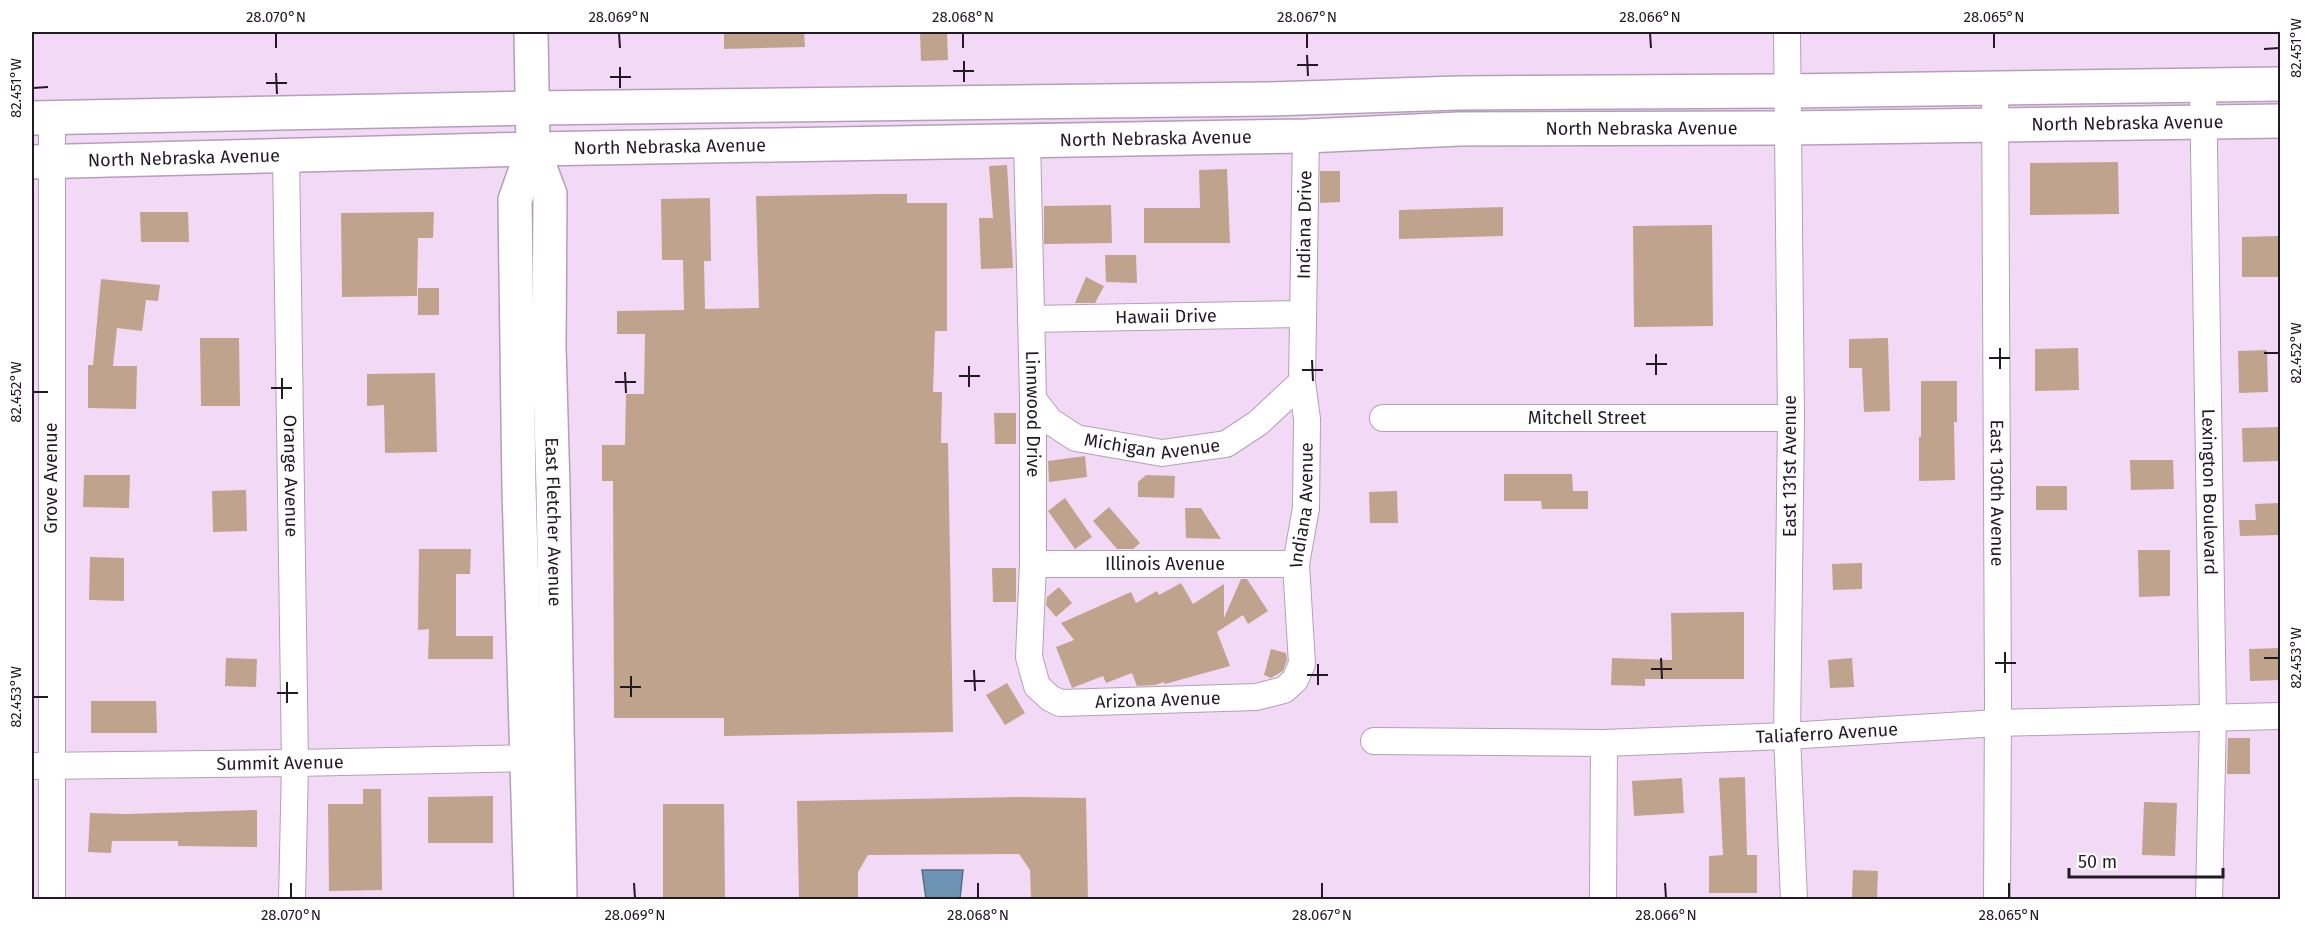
<svg xmlns="http://www.w3.org/2000/svg" width="2312" height="931" font-family="'Fira Sans',sans-serif">
	<rect width="100%" height="100%" fill="#f2daf7"/>
	<!-- water -->
	<polygon fill="#6d94b3" stroke="#566f88" stroke-width="1.5" points="922,870 963,870 960,899 926,899"/>
	<!-- building -->
	<g fill="#c0a38c">
		<polygon points="724,32 804,32 805,47 724,49"/>
		<polygon points="920,32 947,32 948,60 921,61"/>
		<polygon points="2118,162 2119,214 2030,215 2030,163"/>
		<polygon points="1007,165 1013,268 981,269 979,218 993,218 989,166"/>
		<polygon points="1227,169 1230,243 1144,243 1144,208 1200,208 1199,170"/>
		<polygon points="1320,171 1340,171 1340,202 1320,203"/>
		<polygon points="882,194 907,194 907,203 947,203 947,331 935,331 933,392 942,392 941,443 948,443 953,732 724,736 724,718 614,718 613,481 602,481 602,445 625,445 626,394 644,394 645,334 617,334 617,311 684,310 683,260 662,260 661,199 710,198 711,261 704,261 705,309 759,308 756,196"/>
		<polygon points="1111,205 1112,243 1044,244 1044,206"/>
		<polygon points="1503,207 1503,236 1399,239 1399,210"/>
		<polygon points="140,212 188,212 189,242 141,242"/>
		<polygon points="434,212 433,238 418,238 417,296 342,297 341,213"/>
		<polygon points="1712,225 1713,326 1634,327 1633,226"/>
		<polygon points="2280,236 2280,277 2242,277 2242,237"/>
		<polygon points="1105,255 1136,255 1137,283 1106,282"/>
		<polygon points="1086,277 1104,286 1095,303 1075,303"/>
		<polygon points="101,279 160,285 158,301 146,300 142,331 117,328 113,366 137,366 136,409 88,408 88,365 93,365"/>
		<rect x="418" y="288" width="21" height="27"/>
		<polygon points="200,338 239,338 240,406 201,406"/>
		<polygon points="1888,338 1890,411 1864,412 1862,368 1849,368 1849,339"/>
		<polygon points="2078,348 2079,390 2035,391 2035,349"/>
		<polygon points="2267,350 2268,392 2239,393 2238,351"/>
		<polygon points="435,373 437,452 385,453 384,405 367,406 367,374"/>
		<polygon points="1921,381 1957,381 1957,422 1954,422 1955,480 1919,481 1919,437 1921,437"/>
		<polygon points="994,413 1016,413 1016,444 995,444"/>
		<polygon points="2280,427 2280,461 2243,462 2242,428"/>
		<polygon points="1085,456 1087,477 1049,482 1048,461"/>
		<polygon points="2130,460 2173,460 2174,489 2131,490"/>
		<polygon points="1504,474 1572,474 1573,491 1588,491 1588,509 1542,509 1541,501 1504,501"/>
		<polygon points="84,475 130,475 129,508 83,507"/>
		<polygon points="1146,475 1175,476 1174,498 1138,497 1138,482"/>
		<rect x="2036" y="486" width="31" height="24"/>
		<polygon points="246,490 247,531 213,532 212,491"/>
		<polygon points="1397,491 1398,523 1370,523 1369,492"/>
		<polygon points="1065,498 1092,537 1075,549 1048,511"/>
		<polygon points="2280,503 2280,535 2240,536 2239,520 2256,520 2255,504"/>
		<polygon points="1109,507 1140,543 1133,549 1117,549 1093,521"/>
		<polygon points="1185,508 1201,508 1221,539 1186,538"/>
		<polygon points="419,549 471,549 470,574 456,574 456,636 493,636 493,659 428,659 429,629 418,630"/>
		<polygon points="2138,550 2170,550 2170,596 2139,597"/>
		<polygon points="90,557 124,558 124,601 89,600"/>
		<polygon points="1862,563 1862,589 1833,590 1832,564"/>
		<polygon points="992,568 1016,568 1016,602 993,602"/>
		<polygon points="1241,579 1247,579 1268,611 1248,624 1243,615 1217,632 1230,666 1165,684 1164,682 1155,685 1137,686 1132,673 1106,683 1103,676 1072,688 1056,647 1074,640 1061,623 1131,592 1136,603 1157,591 1159,595 1181,583 1193,604 1224,584 1224,618"/>
		<polygon points="1059,587 1072,603 1056,617 1046,605 1047,597"/>
		<polygon points="1744,612 1744,679 1645,679 1645,686 1611,685 1612,658 1672,660 1671,613"/>
		<polygon points="2280,648 2280,680 2250,681 2249,649"/>
		<polygon points="1271,649 1286,653 1287,660 1283,671 1271,678 1264,675"/>
		<polygon points="226,658 257,659 256,687 225,686"/>
		<polygon points="1852,658 1854,687 1830,688 1828,660"/>
		<polygon points="1007,683 1025,713 1005,725 986,695"/>
		<polygon points="91,701 156,701 157,733 91,733"/>
		<polygon points="2228,738 2250,738 2250,774 2227,774"/>
		<polygon points="1745,777 1747,855 1757,855 1757,893 1709,893 1709,856 1723,855 1719,778"/>
		<polygon points="1682,778 1684,813 1634,816 1632,781"/>
		<polygon points="363,789 381,789 382,890 329,891 328,804 363,804"/>
		<polygon points="493,796 493,843 428,843 428,797"/>
		<polygon points="1023,797 1086,798 1088,900 1031,900 1030,870 1019,854 868,855 858,872 858,900 799,900 797,801"/>
		<polygon points="2144,802 2177,803 2175,856 2142,855"/>
		<polygon points="663,804 724,804 725,897 663,897"/>
		<polygon points="257,810 257,847 178,846 178,841 112,841 111,853 88,852 90,813 127,814"/>
		<polygon points="1853,870 1878,871 1877,897 1852,897"/>
	</g>
	<g fill="none" stroke-linecap="round" stroke-linejoin="round">
		<defs>
			<g id="minor">
				<polyline points="1787,32 1791,418 1787,736 1794,900"/>
				<path id="s1" d="M2203,84L2213,717L2209,900"/>
				<path id="s2" d="M1995,87L1998,703L1997,900"/>
				<path id="s3" d="M1027,140L1033,399V564L1029,657L1037,686L1050,698L1060,703L1256,697L1284,690L1295,680L1302,664L1296,564L1306,508L1307,419L1302,382L1306,136"/>
				<path id="s4" d="M286,154L295,763L292,900"/>
				<path id="s5" d="M1031,319L1302,314"/>
				<path id="s6" d="M1033,399L1050,421L1076,438L1162,453L1226,444L1258,423L1302,382"/>
				<path id="s7" d="M1383,418H1791"/>
				<path id="s8" d="M1033,564H1296"/>
				<path id="s9" d="M1374,741L1604,743L1787,736L1998,723L2280,716"/>
				<path id="s10" d="M32,766L295,763L528,758"/>
				<polyline points="52,900 52,117"/>
				<polyline points="1603,900 1604,743"/>
			</g>
			<g id="major">
				<polyline points="32,118 533,108 1268,99 1458,93 1788,91 2280,84"/>
				<path id="s11" d="M533,149L550,194L549,347L553,488L560,900"/>
				<path id="s12" d="M32,162L533,149L1306,136L1459,129L1789,128L2280,121"/>
				<polyline points="531,900 519,489 515,200 533,149 531,32"/>
			</g>
		</defs>
		<!-- minor casing -->
		<use href="#minor" stroke="#b59eb9" stroke-width="28"/>
		<!-- major casing -->
		<use href="#major" stroke="#b59eb9" stroke-width="36"/>
		<!-- minor -->
		<use href="#minor" stroke="#fff" stroke-width="26"/>
		<!-- major -->
		<use href="#major" stroke="#fff" stroke-width="33"/>
	</g>
	<!-- ticks -->
	<path fill="none" stroke="#221924" stroke-width="2" d="M276,33V48M619,33L620,48M963,33V48M1307,33V48M1650,33L1651,48M1994,33V48M2264,49L2279,48M1307,55L1308,76M964,61V82M1297,65H1318M620,67V88M953,71H974M276,73L277,94M610,77H631M266,83H287M33,88L48,87M2000,348V369M2264,353H2279M1656,354V375M1989,358H2010M1312,360L1313,381M1646,364H1667M969,366V387M1302,370H1323M625,372L626,393M959,376H980M282,378V399M615,382H636M271,388H292M33,392H48M2005,652V673M1661,658L1662,679M2264,658H2279M1995,663H2016M1318,664V685M1651,669H1672M974,670L975,691M1307,675H1328M631,676V697M964,681H985M287,682V703M620,687H641M277,693H298M33,697H48M291,883V898M634,883L635,898M978,883V898M1322,883V898M1665,883L1666,898M2009,883V898"/>
	<g text-anchor="middle" dominant-baseline="central" stroke-width="6" stroke-linejoin="round" paint-order="stroke">
		<!-- street labels -->
		<g font-size="18" fill="#221924" stroke="#fff">
			<text stroke="none"><textPath href="#s12" startOffset="2096">North Nebraska Avenue</textPath></text>
			<text stroke="none"><textPath href="#s12" startOffset="1610">North Nebraska Avenue</textPath></text>
			<text stroke="none"><textPath href="#s12" startOffset="1124">North Nebraska Avenue</textPath></text>
			<text stroke="none"><textPath href="#s12" startOffset="638">North Nebraska Avenue</textPath></text>
			<text stroke="none"><textPath href="#s12" startOffset="152">North Nebraska Avenue</textPath></text>
			<text stroke="none"><textPath href="#s3" startOffset="1274">Indiana Drive</textPath></text>
			<text stroke="none"><textPath href="#s5" startOffset="135">Hawaii Drive</textPath></text>
			<text stroke="none"><textPath href="#s3" startOffset="274">Linnwood Drive</textPath></text>
			<text stroke="none"><textPath href="#s7" startOffset="204">Mitchell Street</textPath></text>
			<text stroke="none"><textPath href="#s6" startOffset="136">Michigan Avenue</textPath></text>
			<text transform="translate(1790 466) rotate(-90)">East 131st Avenue</text>
			<text stroke="none"><textPath href="#s4" startOffset="322">Orange Avenue</textPath></text>
			<text transform="translate(51 478) rotate(-90)">Grove Avenue</text>
			<text stroke="none"><textPath href="#s1" startOffset="408">Lexington Boulevard</textPath></text>
			<text stroke="none"><textPath href="#s2" startOffset="406">East 130th Avenue</textPath></text>
			<text stroke="none"><textPath href="#s3" startOffset="993">Indiana Avenue</textPath></text>
			<text stroke="none"><textPath href="#s11" startOffset="376">East Fletcher Avenue</textPath></text>
			<text stroke="none"><textPath href="#s8" startOffset="132">Illinois Avenue</textPath></text>
			<text stroke="none"><textPath href="#s3" startOffset="674">Arizona Avenue</textPath></text>
			<text stroke="none"><textPath href="#s9" startOffset="453">Taliaferro Avenue</textPath></text>
			<text stroke="none"><textPath href="#s10" startOffset="248">Summit Avenue</textPath></text>
		</g>
	</g>
	<!-- border -->
	<rect width="2312" height="931" fill="none" stroke="#ffffff" stroke-width="66"/>
	<!-- scale -->
	<path d="M2069 868v9h154v-9" fill="none" stroke="#221924" stroke-width="3"/>
	<text x="2078" y="868" font-size="18" fill="#221924" stroke="#ffffff" stroke-width="4.5" paint-order="stroke">50 m</text>
	<rect x="33" y="33" width="2246" height="865" fill="none" stroke="#221924" stroke-width="2"/>
	<g font-size="15" text-anchor="middle" fill="#221924">
		<text x="276" y="22">28.070°N</text>
		<text x="619" y="22">28.069°N</text>
		<text x="963" y="22">28.068°N</text>
		<text x="1307" y="22">28.067°N</text>
		<text x="1650" y="22">28.066°N</text>
		<text x="1994" y="22">28.065°N</text>
		<text transform="translate(2296 48) rotate(-90)" y="5">82.451°W</text>
		<text transform="translate(16 88) rotate(-90)" y="5">82.451°W</text>
		<text transform="translate(2296 353) rotate(-90)" y="5">82.452°W</text>
		<text transform="translate(16 392) rotate(-90)" y="5">82.452°W</text>
		<text transform="translate(2296 658) rotate(-90)" y="5">82.453°W</text>
		<text transform="translate(16 697) rotate(-90)" y="5">82.453°W</text>
		<text x="291" y="920">28.070°N</text>
		<text x="635" y="920">28.069°N</text>
		<text x="978" y="920">28.068°N</text>
		<text x="1322" y="920">28.067°N</text>
		<text x="1666" y="920">28.066°N</text>
		<text x="2009" y="920">28.065°N</text>
	</g>
</svg>
